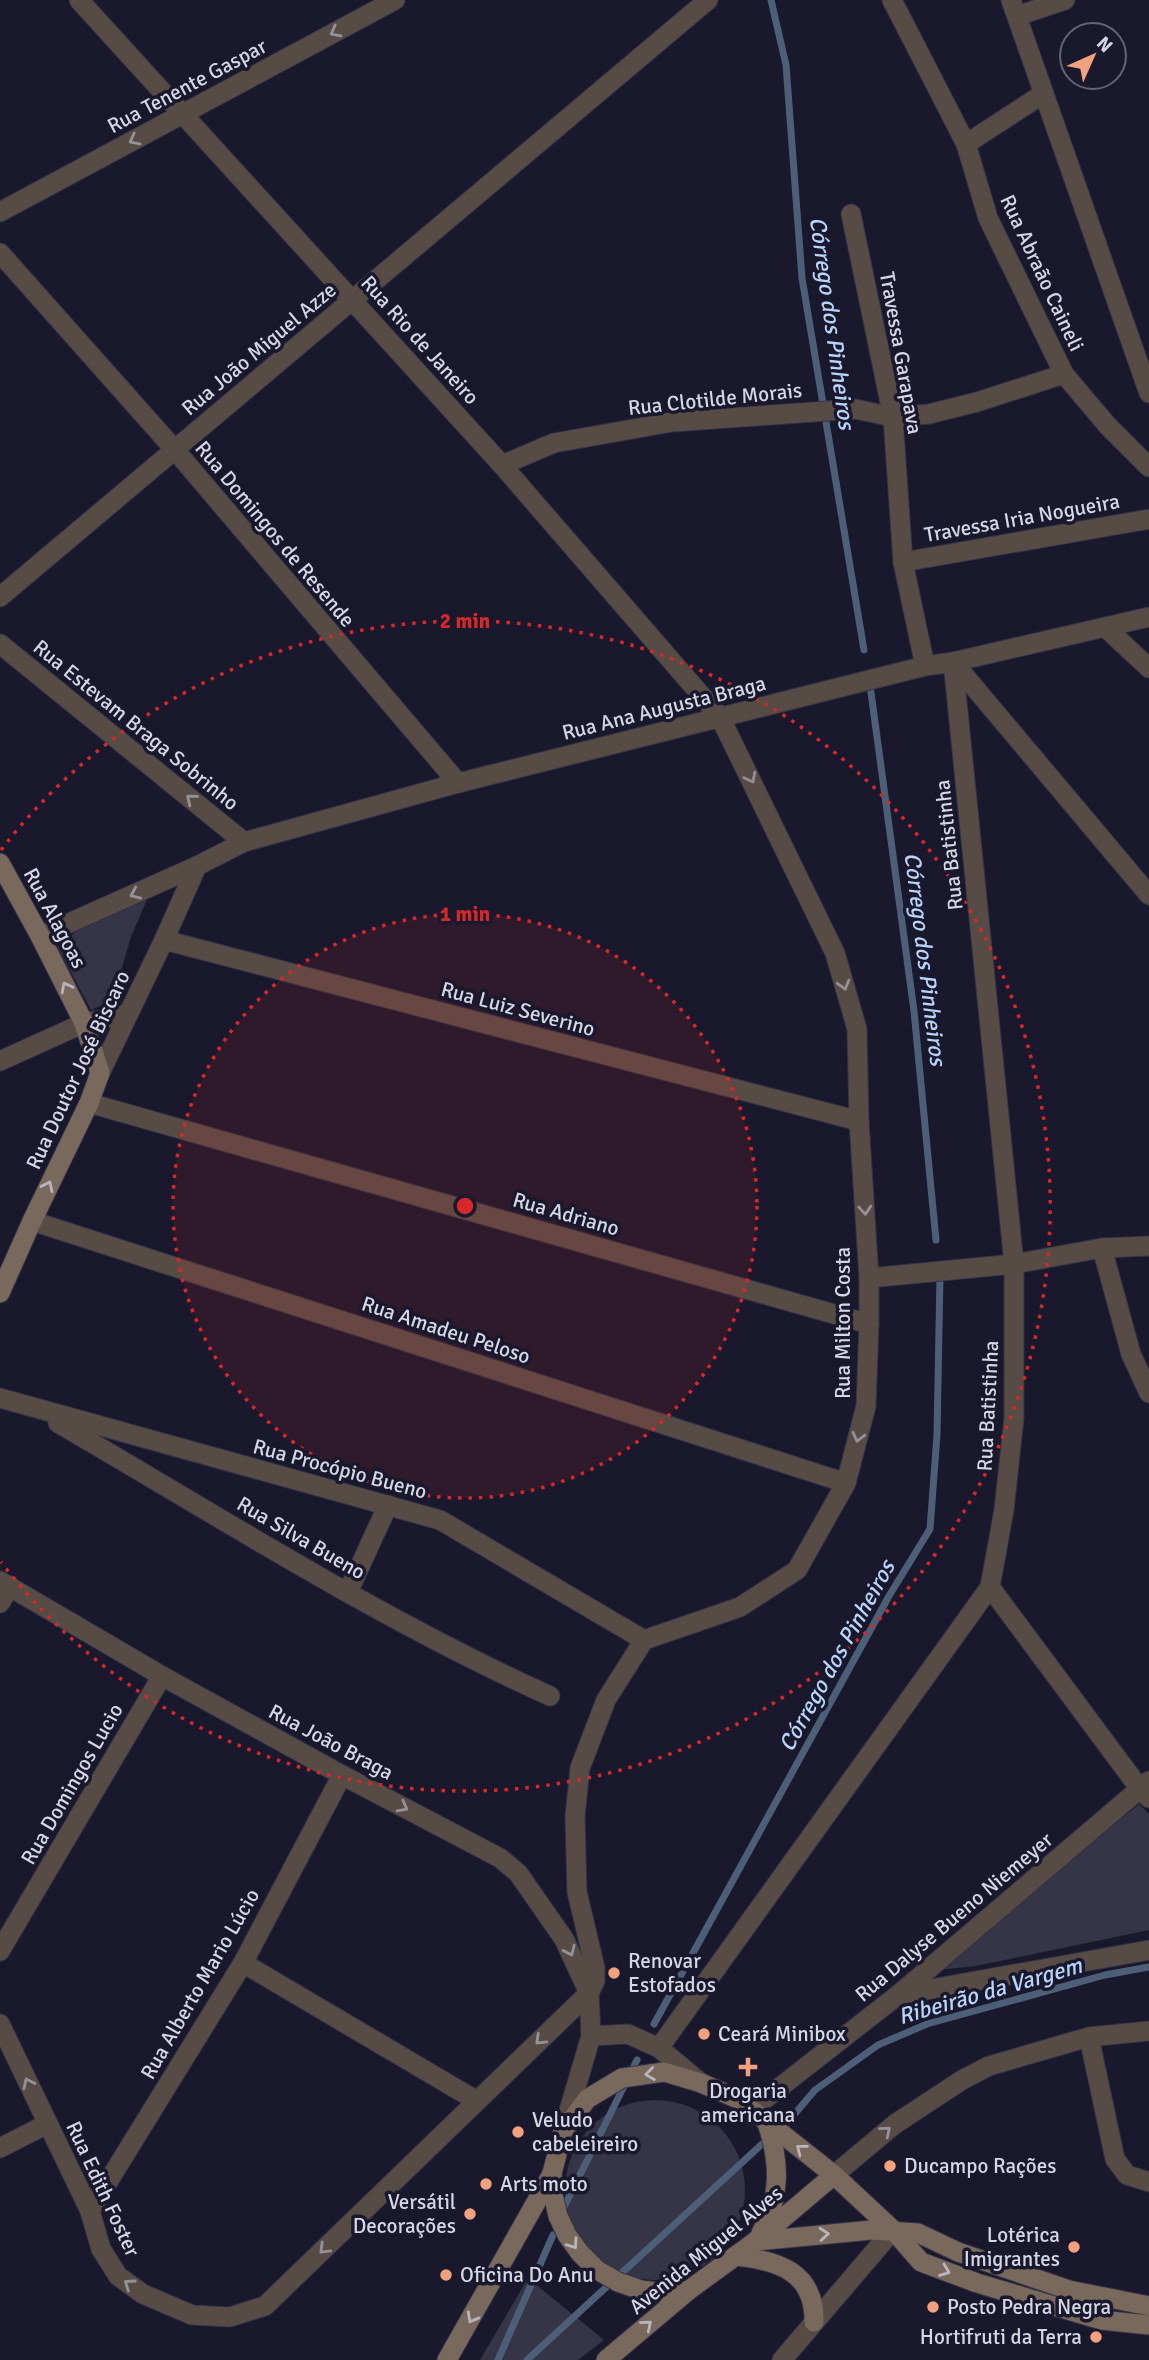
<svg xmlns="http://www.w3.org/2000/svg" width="1149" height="2360" font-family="Signika,sans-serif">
	<rect width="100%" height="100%" fill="#19182d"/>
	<!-- green -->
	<g fill="#353547">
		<polygon points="151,890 131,937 112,1001 91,1010 58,948 76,931"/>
		<polygon points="1139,1804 1149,1814 1149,1930 976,1966 937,1970"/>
		<circle cx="655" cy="2190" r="90"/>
		<polygon points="528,2278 604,2340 578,2360 480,2360"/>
	</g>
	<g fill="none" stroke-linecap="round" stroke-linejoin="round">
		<!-- stream -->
		<g stroke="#4d5f77" stroke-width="7">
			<polyline points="771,0 786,65 802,278 864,650"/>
			<polyline points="870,685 914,1011 936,1240"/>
			<polyline points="654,2024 889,1596 930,1529 937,1435 940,1276"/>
			<polyline points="787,2123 815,2090 878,2045 927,2024 1105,1975 1149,1967"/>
			<polyline points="565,2205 637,2060"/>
			<polyline points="498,2360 553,2235"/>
			<polyline points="527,2360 762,2144"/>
		</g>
		<defs>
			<g id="minor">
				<polyline points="79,0 502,465 720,717 835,953 857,1029 859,1121 869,1278 869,1324 866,1406 846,1483 797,1570 740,1607 644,1640 606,1700 580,1768 575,1816 577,1892 595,1968 595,1981 589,1993"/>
				<polyline points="892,0 966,144 988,218 1064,374 1107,425 1149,467"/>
				<polyline points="1011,0 1149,393"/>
				<polyline points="1017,16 1065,0"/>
				<polyline points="966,144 1043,94"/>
				<polyline points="0,212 395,0"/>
				<polyline points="851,214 893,417 903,562 925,666"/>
				<polyline points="0,253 175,450 458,783"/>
				<polyline points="502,465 554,443 672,422 855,409 893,417 929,414 977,402 1064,374"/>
				<polyline points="903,562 1149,519"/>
				<polyline points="0,597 708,0"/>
				<polyline points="1105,627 1149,668"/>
				<polyline points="0,644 244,842"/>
				<polyline points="953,662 1149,895"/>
				<polyline points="40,936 197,866 244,842 458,783 925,666 953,662 1149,617"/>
				<polyline points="164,940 859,1121"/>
				<polyline points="0,1061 84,1023 128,1014"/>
				<polyline points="100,1073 164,940 197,866"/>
				<polyline points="89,1103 869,1324"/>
				<polyline points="32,1221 846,1483"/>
				<polyline points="1102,1248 1131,1354 1149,1393"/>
				<polyline points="869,1278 1014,1264 1102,1248 1149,1246"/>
				<polyline points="0,1398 440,1520 644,1640"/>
				<path d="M58,1423C220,1517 379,1619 550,1696"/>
				<polyline points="990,1587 1140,1789 1149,1798"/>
				<polyline points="348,1592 388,1505"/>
				<polyline points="0,1603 10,1586"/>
				<polyline points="0,1951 162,1676"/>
				<polyline points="243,1963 477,2101"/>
				<polyline points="898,1995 1149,1781"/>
				<polyline points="591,2036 628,2034 659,2048 701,2083"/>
				<polyline points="1089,2037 1115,2159 1127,2175 1149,2182"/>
				<polyline points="659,2048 990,1587 1004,1510 1014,1418 1014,1264 953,662"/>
				<polyline points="0,2148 47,2124"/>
				<polyline points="90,2211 243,1963 342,1775"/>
				<polyline points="782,2360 893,2230"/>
			</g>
			<g id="tertiary">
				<polyline points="0,1581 162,1676 342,1775 500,1858 518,1873 564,1939 589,1993 591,2036 563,2131"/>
				<polyline points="0,2024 90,2211 101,2249 118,2276 143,2294 192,2315 230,2317 265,2306 589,1993"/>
				<polyline points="752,2109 898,1995 1149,1950"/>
				<polyline points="834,2175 895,2124 962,2080 989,2066 1089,2037 1149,2031"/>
			</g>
			<g id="secondary">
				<polyline points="0,863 40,936 84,1023 100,1073 89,1103 32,1221 0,1293"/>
				<path d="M761,2233C781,2197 780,2162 767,2123"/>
				<polyline points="756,2241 872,2230 918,2233 958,2252 1069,2290 1149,2306"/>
				<path d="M735,2256C778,2260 815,2272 814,2322"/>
				<polyline points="689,2290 665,2293 641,2290 618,2282 597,2270 580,2253 567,2235 558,2216 553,2194 552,2173 563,2132 587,2099 622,2078 664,2072 701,2083 738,2099 834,2175 893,2230 921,2262 977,2283 1101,2320 1149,2325"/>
				<polyline points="447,2360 552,2174"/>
				<polyline points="606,2360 689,2290 756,2241 834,2175"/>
			</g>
		</defs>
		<!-- minor casing -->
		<use href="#minor" stroke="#333347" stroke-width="21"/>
		<!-- tertiary casing -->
		<use href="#tertiary" stroke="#333347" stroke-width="21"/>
		<!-- secondary casing -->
		<use href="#secondary" stroke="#333347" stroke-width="21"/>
		<!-- minor -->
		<use href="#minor" stroke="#574c45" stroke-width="19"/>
		<!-- tertiary -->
		<use href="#tertiary" stroke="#574c45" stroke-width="19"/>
		<!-- secondary -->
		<use href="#secondary" stroke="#79685c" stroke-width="19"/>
	</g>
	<!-- one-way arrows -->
	<defs><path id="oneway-chevron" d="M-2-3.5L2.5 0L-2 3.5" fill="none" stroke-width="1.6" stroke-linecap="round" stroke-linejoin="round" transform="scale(1.75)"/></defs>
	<g stroke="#969196">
		<use href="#oneway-chevron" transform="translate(335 32) rotate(152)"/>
		<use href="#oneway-chevron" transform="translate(134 140) rotate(152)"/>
		<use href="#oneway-chevron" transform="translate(751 778) rotate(63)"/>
		<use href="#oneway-chevron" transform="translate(191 799) rotate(-141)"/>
		<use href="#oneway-chevron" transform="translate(135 894) rotate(156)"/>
		<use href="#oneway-chevron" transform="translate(844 985) rotate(74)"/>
		<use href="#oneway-chevron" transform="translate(865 1210) rotate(86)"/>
		<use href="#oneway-chevron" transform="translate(858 1437) rotate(104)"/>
		<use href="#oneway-chevron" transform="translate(403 1807) rotate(28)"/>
		<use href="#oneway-chevron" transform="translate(570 1951) rotate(65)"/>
		<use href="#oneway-chevron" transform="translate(540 2040) rotate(136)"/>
		<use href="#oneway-chevron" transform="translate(28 2083) rotate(-115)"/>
		<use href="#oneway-chevron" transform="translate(886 2131) rotate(-40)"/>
		<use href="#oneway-chevron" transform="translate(324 2249) rotate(136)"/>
		<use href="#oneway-chevron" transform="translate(129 2284) rotate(-145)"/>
	</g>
	<g stroke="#bab5bd">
		<use href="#oneway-chevron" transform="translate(66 987) rotate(-117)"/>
		<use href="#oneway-chevron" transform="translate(48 1186) rotate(-64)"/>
		<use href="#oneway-chevron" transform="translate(650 2074) rotate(172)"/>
		<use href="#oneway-chevron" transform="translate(801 2149) rotate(-142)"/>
		<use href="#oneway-chevron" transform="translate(824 2234) rotate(-5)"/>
		<use href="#oneway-chevron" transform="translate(573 2244) rotate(55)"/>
		<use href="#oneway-chevron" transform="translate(945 2271) rotate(21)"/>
		<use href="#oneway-chevron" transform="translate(472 2318) rotate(119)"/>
		<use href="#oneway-chevron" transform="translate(647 2325) rotate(-40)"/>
	</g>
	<!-- distance rings -->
	<circle cx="465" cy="1206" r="292" fill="#d62828" fill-opacity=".12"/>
	<g fill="none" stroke="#d62828" stroke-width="3.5" stroke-dasharray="3.5 7">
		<circle cx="465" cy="1206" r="292"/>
		<path d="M1 850A585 585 0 1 1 1 1562"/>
	</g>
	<!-- markers -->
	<g fill="#f1a17d" stroke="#19182d" stroke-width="2.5">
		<circle cx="614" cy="1973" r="7"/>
		<circle cx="704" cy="2034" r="7"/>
		<path d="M744.5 2056.5h7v7h7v7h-7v7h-7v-7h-7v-7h7z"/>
		<circle cx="518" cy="2132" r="7"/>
		<circle cx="890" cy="2166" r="7"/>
		<circle cx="486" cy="2184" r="7"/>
		<circle cx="470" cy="2214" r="7"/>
		<circle cx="1074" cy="2247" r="7"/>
		<circle cx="446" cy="2275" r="7"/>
		<circle cx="933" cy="2307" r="7"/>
		<circle cx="1096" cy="2337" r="7"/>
	</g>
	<g text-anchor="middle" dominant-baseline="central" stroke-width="7" stroke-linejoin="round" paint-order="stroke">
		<!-- street labels -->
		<g font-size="21" fill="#d6d6e6" stroke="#19182d">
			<text transform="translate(187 86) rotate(-28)">Rua Tenente Gaspar</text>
			<text transform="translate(1042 273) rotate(65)">Rua Abraão Caineli</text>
			<text transform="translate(420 340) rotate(48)">Rua Rio de Janeiro</text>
			<text transform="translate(259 349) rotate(-40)">Rua João Miguel Azze</text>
			<text transform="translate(901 353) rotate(80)">Travessa Garapava</text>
			<text transform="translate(715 399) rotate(-6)">Rua Clotilde Morais</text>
			<text transform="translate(1022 518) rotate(-10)">Travessa Iria Nogueira</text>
			<text transform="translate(275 534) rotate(50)">Rua Domingos de Resende</text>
			<text transform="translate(664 708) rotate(-14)">Rua Ana Augusta Braga</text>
			<text transform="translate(136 725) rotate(39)">Rua Estevam Braga Sobrinho</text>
			<text transform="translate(949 845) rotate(-96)">Rua Batistinha</text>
			<text transform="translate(55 918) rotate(62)">Rua Alagoas</text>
			<text transform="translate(518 1009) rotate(15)">Rua Luiz Severino</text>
			<text transform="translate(78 1070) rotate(-65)">Rua Doutor José Biscaro</text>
			<text transform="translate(566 1214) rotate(16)">Rua Adriano</text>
			<text transform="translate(843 1323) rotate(-90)">Rua Milton Costa</text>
			<text transform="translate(446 1330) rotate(18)">Rua Amadeu Peloso</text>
			<text transform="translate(988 1406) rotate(-87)">Rua Batistinha</text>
			<text transform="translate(340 1469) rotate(15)">Rua Procópio Bueno</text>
			<text transform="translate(301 1538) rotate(30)">Rua Silva Bueno</text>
			<text transform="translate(331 1742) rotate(28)">Rua João Braga</text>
			<text transform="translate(72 1784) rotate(-60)">Rua Domingos Lucio</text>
			<text transform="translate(954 1917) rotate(-40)">Rua Dalyse Bueno Niemeyer</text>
			<text transform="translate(200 1984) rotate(-60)">Rua Alberto Mario Lúcio</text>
			<text transform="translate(103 2189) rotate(65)">Rua Edith Foster</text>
			<text transform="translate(706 2250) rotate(-39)">Avenida Miguel Alves</text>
		</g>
		<!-- poi labels -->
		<g font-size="21" fill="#d6d6e6" stroke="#19182d" text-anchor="start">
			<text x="628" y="1961">Renovar<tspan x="628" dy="24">Estofados</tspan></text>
			<text x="718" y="2034">Ceará Minibox</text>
			<text x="748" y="2091" text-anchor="middle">Drogaria<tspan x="748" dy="24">americana</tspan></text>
			<text x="532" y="2120">Veludo<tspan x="532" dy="24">cabeleireiro</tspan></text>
			<text x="904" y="2166">Ducampo Rações</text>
			<text x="500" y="2184">Arts moto</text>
			<text x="456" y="2202" text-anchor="end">Versátil<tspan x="456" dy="24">Decorações</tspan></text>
			<text x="1060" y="2235" text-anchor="end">Lotérica<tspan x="1060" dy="24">Imigrantes</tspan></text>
			<text x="460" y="2275">Oficina Do Anu</text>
			<text x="947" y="2307">Posto Pedra Negra</text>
			<text x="1082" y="2337" text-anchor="end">Hortifruti da Terra</text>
		</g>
		<!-- water labels -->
		<g font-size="23" font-style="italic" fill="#b9d4f9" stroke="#19182d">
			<text transform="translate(832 323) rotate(82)">Córrego dos Pinheiros</text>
			<text transform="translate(925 959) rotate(83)">Córrego dos Pinheiros</text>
			<text transform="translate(837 1656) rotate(-61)">Córrego dos Pinheiros</text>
			<text transform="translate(990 1991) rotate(-16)">Ribeirão da Vargem</text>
		</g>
	</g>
	<circle cx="465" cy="1206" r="10" fill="#d62828" stroke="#19182d" stroke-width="3.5"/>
	<g font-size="21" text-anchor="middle" font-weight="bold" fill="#d62828" stroke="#19182d" stroke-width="7" stroke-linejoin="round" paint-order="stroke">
		<text x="465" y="628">2 min</text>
		<text x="465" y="921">1 min</text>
	</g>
	<!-- north arrow -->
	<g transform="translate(1093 56) rotate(45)"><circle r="33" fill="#19182d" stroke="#656477" stroke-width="2"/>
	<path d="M0-5L12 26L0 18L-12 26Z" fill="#f1a17d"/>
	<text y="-10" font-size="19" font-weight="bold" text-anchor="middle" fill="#d6d6e6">N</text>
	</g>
</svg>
